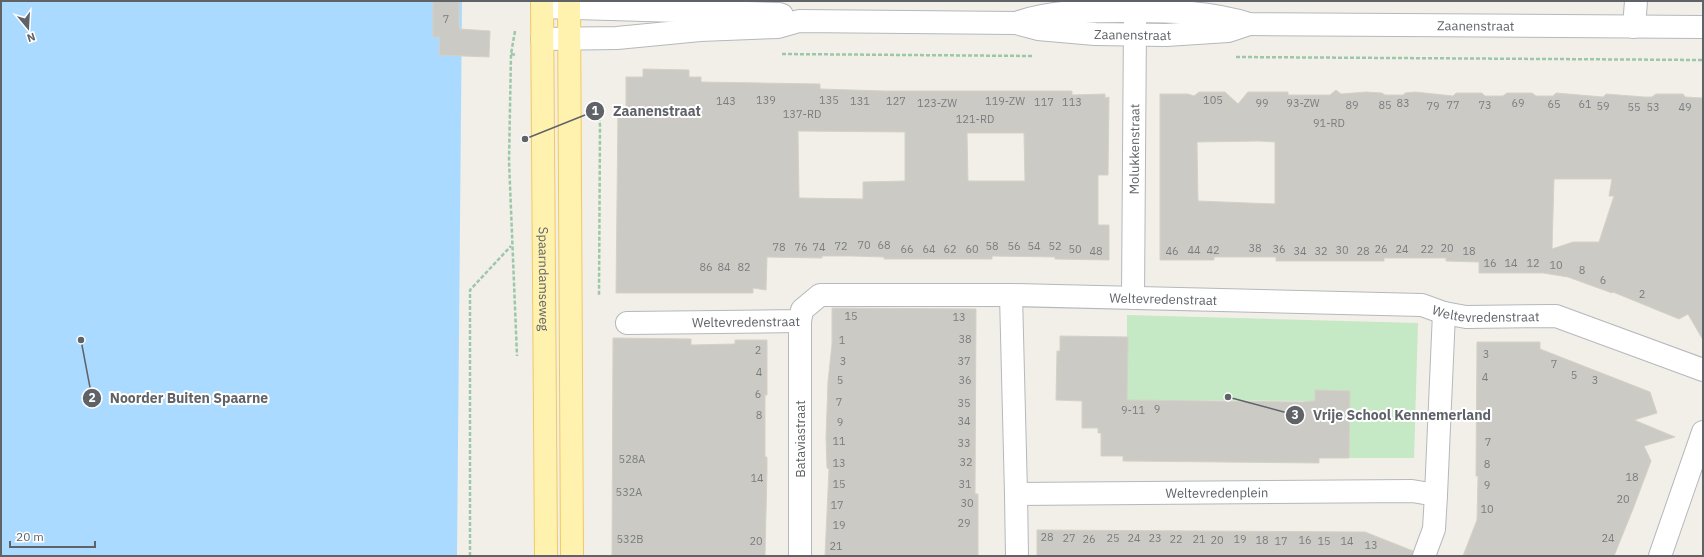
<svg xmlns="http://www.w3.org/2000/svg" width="1704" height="557" font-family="'IBM Plex Sans',sans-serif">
	<rect width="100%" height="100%" fill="#f1efe8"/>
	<!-- green -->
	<polygon fill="#c5e8c5" points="1127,315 1418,323 1414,458 1349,458 1350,391 1318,390 1315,401 1127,400"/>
	<!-- water -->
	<polygon fill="#aadaff" points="1,1 462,1 457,556 1,556"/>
	<!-- building -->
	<g fill="#cccac5" stroke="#d6d1c6" fill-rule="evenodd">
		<polygon points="433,1 459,1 459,29 490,31 489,57 439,55 440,37 433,37"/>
		<path d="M643,69L689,70V77H701V82L820,84V89L884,91H1072V95L1105,94V98L1109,97L1108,175H1098V225H1109V260L1055,259V257L992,256V259H884V257L852,256H822V258L767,257L766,290L753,288V293H616L618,108L626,109V77H643ZM798,131L905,132V181L863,182V199L799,198ZM967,133H1024L1025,181H968Z"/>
		<path d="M1336,90L1341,94L1366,92L1382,93L1385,95H1403L1405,93L1415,92L1453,96L1456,93H1482L1485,96H1503L1507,93H1532L1536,96H1553L1556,93L1603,97L1606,94L1644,97H1652L1656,94H1683L1685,97L1703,98V340L1688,314L1679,319L1613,292L1612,293L1568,277L1543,273H1479V262L1446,261V258H1384V261H1276V257H1214V260H1160V94H1188L1194,96L1199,92H1225L1238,104L1248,92H1288V95H1330ZM1259,141L1275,142V204L1198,201L1197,142ZM1554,179H1612L1609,196H1614L1599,242H1573L1552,249Z"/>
		<polygon points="832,308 976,309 975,494 978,494 978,556 825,556 829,469 827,468 826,438 828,382 832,344"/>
		<polygon points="1060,336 1128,337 1127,400 1302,402 1315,401 1315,390 1350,391 1349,458 1319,458 1319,463 1123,461 1123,456 1101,456 1101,433 1098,433 1098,428 1082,428 1082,401 1056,400 1057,351 1060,351"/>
		<polygon points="613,338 691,339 691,345 735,344 735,340 767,340 767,395 765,395 765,457 767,457 767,470 765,556 612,556"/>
		<polygon points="1477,342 1540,342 1540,349 1650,392 1657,413 1634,420 1675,437 1644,446 1651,461 1633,509 1614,556 1463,556 1477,520 1478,476 1476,476"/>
		<polygon points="1037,530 1365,532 1413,551 1412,556 1037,556"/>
	</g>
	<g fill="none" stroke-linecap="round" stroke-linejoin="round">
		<defs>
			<g id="minor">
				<polyline points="542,7 779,14 782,15"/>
				<path id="s1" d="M1019,22C1055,10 1094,11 1131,11C1171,11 1211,12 1249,24L1703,27"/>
				<polyline points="1634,27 1636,1"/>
				<path id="s2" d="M542,39L617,38L700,30L778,27L799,21L1016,23L1038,29L1095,34L1166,35L1228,31L1249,24"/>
				<path id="s3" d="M1011,295L1016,494L1412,491L1436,495L1444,313"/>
				<path id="s4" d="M1133,298L1135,20"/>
				<polyline points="800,321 800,556"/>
				<path id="s5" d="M627,323L800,321L802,310L820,295H1011L1422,305L1444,313L1466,317L1556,316L1703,370"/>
				<polyline points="1016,494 1017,556"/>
				<polyline points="1424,556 1434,529 1436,495"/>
				<polyline points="1660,556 1703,432"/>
			</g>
			<g id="major">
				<path id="s6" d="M542,1L546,556"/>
				<polyline points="569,1 572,556"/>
			</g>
		</defs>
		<!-- minor casing -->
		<use href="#minor" stroke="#b5b8bc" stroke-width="24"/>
		<!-- major casing -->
		<use href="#major" stroke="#f2c960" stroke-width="24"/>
		<!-- path -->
		<g stroke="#9cc7a9" stroke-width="2.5" stroke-dasharray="4 2" stroke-linecap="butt">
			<polyline points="515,31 511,54 509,161 517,356"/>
			<polyline points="511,54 517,55"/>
			<polyline points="782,54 1033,56"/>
			<polyline points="1236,57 1703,60"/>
			<polyline points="597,105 600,125 599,296"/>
			<polyline points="470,556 470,290 511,246"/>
		</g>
		<!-- minor -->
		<use href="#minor" stroke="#fff" stroke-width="22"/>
		<!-- major -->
		<use href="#major" stroke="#fff2af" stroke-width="22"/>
	</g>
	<g text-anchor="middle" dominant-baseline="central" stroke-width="4" stroke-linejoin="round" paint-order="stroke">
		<!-- number labels -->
		<g font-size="11" fill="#7a7d7f">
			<text x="446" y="19">7</text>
			<text x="766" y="100">139</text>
			<text x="829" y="100">135</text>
			<text x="1213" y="100">105</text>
			<text x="726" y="101">143</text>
			<text x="860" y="101">131</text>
			<text x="896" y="101">127</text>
			<text x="1005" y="101">119-ZW</text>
			<text x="1044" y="102">117</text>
			<text x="1072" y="102">113</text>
			<text x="937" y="103">123-ZW</text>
			<text x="1262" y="103">99</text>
			<text x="1303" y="103">93-ZW</text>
			<text x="1403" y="103">83</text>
			<text x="1518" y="103">69</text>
			<text x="1554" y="104">65</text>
			<text x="1585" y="104">61</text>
			<text x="1352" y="105">89</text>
			<text x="1385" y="105">85</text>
			<text x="1453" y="105">77</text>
			<text x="1485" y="105">73</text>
			<text x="1433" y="106">79</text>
			<text x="1603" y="106">59</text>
			<text x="1634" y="107">55</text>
			<text x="1653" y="107">53</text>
			<text x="1685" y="107">49</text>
			<text x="802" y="114">137-RD</text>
			<text x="975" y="119">121-RD</text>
			<text x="1329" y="123">91-RD</text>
			<text x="864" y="245">70</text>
			<text x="884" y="245">68</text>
			<text x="841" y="246">72</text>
			<text x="992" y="246">58</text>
			<text x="1014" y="246">56</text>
			<text x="1034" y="246">54</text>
			<text x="1055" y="246">52</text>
			<text x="779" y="247">78</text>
			<text x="801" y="247">76</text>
			<text x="819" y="247">74</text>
			<text x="1255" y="248">38</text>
			<text x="1447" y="248">20</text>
			<text x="907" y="249">66</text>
			<text x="929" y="249">64</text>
			<text x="950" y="249">62</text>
			<text x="972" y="249">60</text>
			<text x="1075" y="249">50</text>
			<text x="1279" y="249">36</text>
			<text x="1381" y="249">26</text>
			<text x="1402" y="249">24</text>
			<text x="1427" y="249">22</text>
			<text x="1194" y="250">44</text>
			<text x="1213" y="250">42</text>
			<text x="1342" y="250">30</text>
			<text x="1096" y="251">48</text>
			<text x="1172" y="251">46</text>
			<text x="1300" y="251">34</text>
			<text x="1321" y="251">32</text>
			<text x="1363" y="251">28</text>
			<text x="1469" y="251">18</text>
			<text x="1490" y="263">16</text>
			<text x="1511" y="263">14</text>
			<text x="1533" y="263">12</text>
			<text x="1556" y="265">10</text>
			<text x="706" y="267">86</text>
			<text x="724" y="267">84</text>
			<text x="744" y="267">82</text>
			<text x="1582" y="270">8</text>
			<text x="1603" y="280">6</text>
			<text x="1642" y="294">2</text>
			<text x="851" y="316">15</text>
			<text x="959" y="317">13</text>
			<text x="965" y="339">38</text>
			<text x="842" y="340">1</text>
			<text x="758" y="350">2</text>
			<text x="1486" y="354">3</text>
			<text x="843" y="361">3</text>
			<text x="964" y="361">37</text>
			<text x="1554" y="364">7</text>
			<text x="759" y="372">4</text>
			<text x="1574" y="375">5</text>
			<text x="1485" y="377">4</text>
			<text x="840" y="380">5</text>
			<text x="965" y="380">36</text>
			<text x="1595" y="380">3</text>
			<text x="758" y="394">6</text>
			<text x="839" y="402">7</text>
			<text x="964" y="403">35</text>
			<text x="1157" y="409">9</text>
			<text x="1133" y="410">9-11</text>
			<text x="759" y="415">8</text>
			<text x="964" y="421">34</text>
			<text x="840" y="422">9</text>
			<text x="839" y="441">11</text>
			<text x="1488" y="442">7</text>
			<text x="964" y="443">33</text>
			<text x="632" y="459">528A</text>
			<text x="966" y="462">32</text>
			<text x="839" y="463">13</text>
			<text x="1487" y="464">8</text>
			<text x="1632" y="477">18</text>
			<text x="757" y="478">14</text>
			<text x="839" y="484">15</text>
			<text x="965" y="484">31</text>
			<text x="1487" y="485">9</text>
			<text x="629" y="492">532A</text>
			<text x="1623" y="499">20</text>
			<text x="967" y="503">30</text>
			<text x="837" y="505">17</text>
			<text x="1487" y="509">10</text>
			<text x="964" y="523">29</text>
			<text x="839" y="525">19</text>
			<text x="1047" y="537">28</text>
			<text x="1069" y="538">27</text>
			<text x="1113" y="538">25</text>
			<text x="1134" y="538">24</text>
			<text x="1155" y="538">23</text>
			<text x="1608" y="538">24</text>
			<text x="630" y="539">532B</text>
			<text x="1089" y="539">26</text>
			<text x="1176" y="539">22</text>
			<text x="1199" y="539">21</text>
			<text x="1240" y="539">19</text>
			<text x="1217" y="540">20</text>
			<text x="1262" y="540">18</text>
			<text x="1305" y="540">16</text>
			<text x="756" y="541">20</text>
			<text x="1281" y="541">17</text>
			<text x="1324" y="541">15</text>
			<text x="1347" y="541">14</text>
			<text x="1371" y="545">13</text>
			<text x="836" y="546">21</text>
		</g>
		<!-- street labels -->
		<g font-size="13" fill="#5f6368" stroke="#fff">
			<text stroke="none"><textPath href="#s1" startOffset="459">Zaanenstraat</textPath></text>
			<text stroke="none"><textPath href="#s2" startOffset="593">Zaanenstraat</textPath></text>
			<text stroke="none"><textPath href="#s4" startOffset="149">Molukkenstraat</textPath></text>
			<text stroke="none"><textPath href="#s6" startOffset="278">Spaarndamseweg</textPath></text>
			<text stroke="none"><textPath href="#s5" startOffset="551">Weltevredenstraat</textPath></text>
			<text stroke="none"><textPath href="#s5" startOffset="875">Weltevredenstraat</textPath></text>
			<text stroke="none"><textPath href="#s5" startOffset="119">Weltevredenstraat</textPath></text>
			<text transform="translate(800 439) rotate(-90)">Bataviastraat</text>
			<text stroke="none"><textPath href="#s3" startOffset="400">Weltevredenplein</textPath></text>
		</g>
	</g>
	<!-- callouts -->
	<path fill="none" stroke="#5f6368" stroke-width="1.5" d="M525 139L595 111M81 340L92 398M1228 397L1295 415"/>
	<g fill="#5f6368" stroke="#fff" stroke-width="1.5">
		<circle cx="525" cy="139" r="4"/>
		<circle cx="81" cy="340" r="4"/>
		<circle cx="1228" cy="397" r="4"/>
		<circle cx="595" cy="111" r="10"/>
		<circle cx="92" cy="398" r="10"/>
		<circle cx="1295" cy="415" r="10"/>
	</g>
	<g font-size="12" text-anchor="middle" font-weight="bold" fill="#fff">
		<text x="595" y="115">1</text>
		<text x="92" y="402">2</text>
		<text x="1295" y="419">3</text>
	</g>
	<g font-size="14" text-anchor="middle" font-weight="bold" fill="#5f6368" stroke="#fff" stroke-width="4" stroke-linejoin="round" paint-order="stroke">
		<text x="657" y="116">Zaanenstraat</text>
		<text x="189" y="403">Noorder Buiten Spaarne</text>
		<text x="1402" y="420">Vrije School Kennemerland</text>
	</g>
	<!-- border -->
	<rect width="1704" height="557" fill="none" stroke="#5f6368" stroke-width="4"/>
	<!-- north arrow -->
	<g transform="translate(28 28) rotate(162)" stroke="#ffffff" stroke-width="3" paint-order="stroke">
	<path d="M0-3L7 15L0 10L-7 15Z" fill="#5f6368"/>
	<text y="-6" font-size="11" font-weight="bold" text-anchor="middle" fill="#5f6368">N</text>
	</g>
	<!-- scale -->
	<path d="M10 541v6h85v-6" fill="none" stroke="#5f6368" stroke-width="2"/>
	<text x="16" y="541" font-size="12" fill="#5f6368" stroke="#ffffff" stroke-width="3" paint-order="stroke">20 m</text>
</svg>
